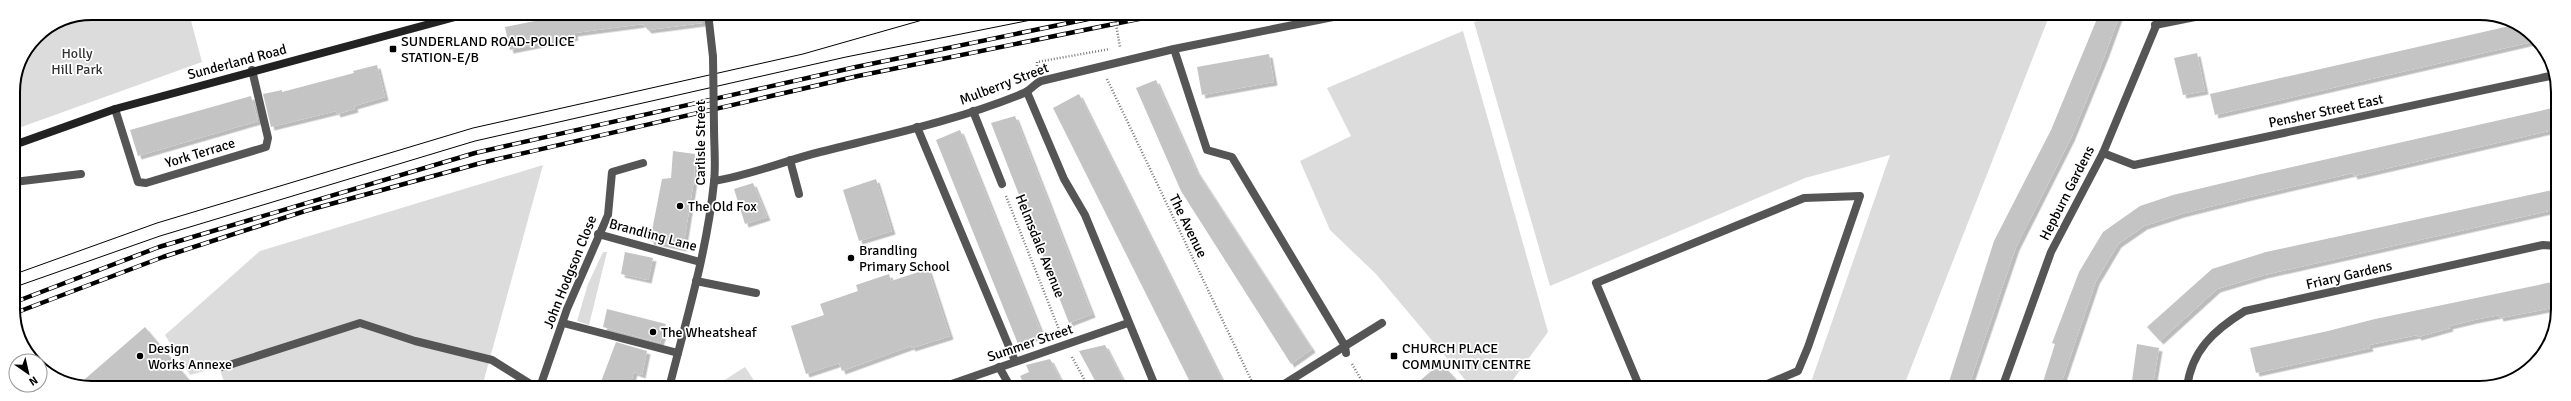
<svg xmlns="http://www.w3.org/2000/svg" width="2571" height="401" font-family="Signika,sans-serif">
	<defs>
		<filter id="shadow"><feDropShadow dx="3.5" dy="3.5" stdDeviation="0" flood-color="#0004"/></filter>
	</defs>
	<rect width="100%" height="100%" fill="#fff"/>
	<!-- green -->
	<g fill="#dcdcdc">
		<path d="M92,13H189L202,62L13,130C13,85 14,40 62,19C71,15 83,15 92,13Z"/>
		<polygon points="1504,13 2050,14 1903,388 1809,388 1890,155 1805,178 1550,286 1474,22"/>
		<polygon points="1463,31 1548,332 1507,388 1472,388 1376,274 1330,230 1300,161 1351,136 1327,88"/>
		<polygon points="543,165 482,387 226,387 219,367 190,375 165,335 260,251"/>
		<polygon points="603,252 607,252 589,325 577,321 588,284"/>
		<polygon points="745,367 759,388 712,388"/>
		<polygon points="997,382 1000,388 979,388"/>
	</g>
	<!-- building -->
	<g fill="#c4c4c4" filter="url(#shadow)">
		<polygon points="575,13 702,13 702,23 648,30 643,24 574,33 575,37 510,50 505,27"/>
		<polygon points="2099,14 2120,14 2105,55 2071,138 2016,247 1968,388 1947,388 1994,241 2051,130"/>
		<polygon points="2514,25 2531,33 2536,41 2215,115 2210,94"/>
		<polygon points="2197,53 2205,91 2183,95 2174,58"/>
		<polygon points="1269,54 1274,82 1202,95 1197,67"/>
		<polygon points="377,65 385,97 354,106 355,109 337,114 336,111 271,127 263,94 282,90 282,92 354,73 353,71"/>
		<polygon points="1156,80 1196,170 1312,349 1291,364 1181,191 1136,88"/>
		<polygon points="1079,94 1226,388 1193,388 1053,108"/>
		<polygon points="251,96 258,121 138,156 130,130"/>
		<polygon points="2557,107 2557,129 2354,176 2353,173 2249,197 2181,214 2144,226 2118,244 2096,281 2060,387 2043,382 2055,344 2052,343 2079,272 2103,232 2140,206 2173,195 2261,174"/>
		<polygon points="1015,116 1092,314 1069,323 991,123"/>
		<polygon points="960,130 1042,334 1018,344 936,140"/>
		<polygon points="673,151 695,154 694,180 683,248 650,241 662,179 671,178"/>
		<polygon points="876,179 892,231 859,241 843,190"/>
		<polygon points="753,183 767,217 745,224 734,189"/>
		<polygon points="2557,189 2557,209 2264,275 2217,289 2160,341 2147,327 2212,269 2266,252"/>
		<polygon points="625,252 653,258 648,280 621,274"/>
		<polygon points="928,269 950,336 912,348 911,346 842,371 839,363 806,374 791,326 824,315 820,304 858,291 856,285 889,274 891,281"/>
		<polygon points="2557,281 2557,307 2500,318 2499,315 2474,320 2449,326 2450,328 2418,337 2417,335 2369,345 2370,348 2256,373 2250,348 2328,331 2375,319"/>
		<polygon points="607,309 666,324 660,343 603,327"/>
		<polygon points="145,327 195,387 82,387 78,385"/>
		<polygon points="616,342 647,351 642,375 634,372 629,388 599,387"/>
		<polygon points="2137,344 2159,348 2153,384 2132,381"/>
		<polygon points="1105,345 1127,388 1099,388 1079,351"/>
		<polygon points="1050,359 1065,388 1026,388 1020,376 1029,372 1026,365"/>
		<polygon points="1441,363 1464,388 1411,388"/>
	</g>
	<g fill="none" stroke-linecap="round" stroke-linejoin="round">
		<!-- path -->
		<g stroke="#777" stroke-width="2.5" stroke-dasharray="1 2" stroke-linecap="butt">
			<polyline points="1037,69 1037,62 1110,49"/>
			<polyline points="1107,79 1255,388"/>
			<polyline points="1006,196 1060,332"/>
			<polyline points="1072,357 1089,388"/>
			<polyline points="1352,364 1366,388"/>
		</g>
		<!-- service -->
		<g stroke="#555" stroke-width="8">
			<polyline points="917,127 1015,361"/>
			<polyline points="790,160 799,194"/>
			<polyline points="696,281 756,293"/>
			<polyline points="1345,346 1382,323"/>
			<polyline points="1346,353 1345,346 1232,157 1207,150 1174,49 1353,13"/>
			<polyline points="223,367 360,323 415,341 492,360 535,387"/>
			<polyline points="999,367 1011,388"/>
			<polyline points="1640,388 1596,283 1804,198 1860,196 1808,347 1798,371 1758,388"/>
		</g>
		<!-- pedestrian -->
		<g stroke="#555" stroke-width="8">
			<polyline points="598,234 700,262"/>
			<polyline points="563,323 678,353"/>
		</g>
		<!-- minor -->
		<g stroke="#555" stroke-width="8">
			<polyline points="708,13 713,57"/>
			<polyline points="2155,25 2210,14"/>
			<polyline points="1027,92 1064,179 1085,215 1156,388"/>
			<polyline points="115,109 138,182 146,183 266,147 268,138 252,70"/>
			<polyline points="973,111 1002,184"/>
			<polyline points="2103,153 2134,165 2555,75"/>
			<path d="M714,181C751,175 784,161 820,152C888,135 959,120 1024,93C1031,90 1034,84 1041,81L1174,49"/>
			<polyline points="14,182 81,174"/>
			<polyline points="540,387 567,309 608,215 612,172 643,163"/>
			<path d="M669,388C686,320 707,252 714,182C716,164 714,146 714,127"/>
			<polyline points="940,388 1128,323"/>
			<polyline points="1278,388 1345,346"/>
			<polyline points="2002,388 2051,252 2103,153 2161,14"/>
			<path d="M2187,388C2191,351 2214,330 2245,311L2543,245L2557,246"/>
		</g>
		<!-- secondary -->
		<polyline stroke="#222" stroke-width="8" points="14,145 115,109 470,13"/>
		<!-- tram -->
		<g stroke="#000" stroke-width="1">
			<polyline points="15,274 157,223 473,128 803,54 947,13"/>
			<polyline points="15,287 160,236 475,141 846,57 1066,13"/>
		</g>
		<defs>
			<g id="rail">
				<polyline points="15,302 159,247 475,153 856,67 1117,13"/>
				<polyline points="15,313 163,257 305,211 481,163 858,76 1168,13"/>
			</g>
		</defs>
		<!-- rail casing -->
		<use href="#rail" stroke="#000" stroke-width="4.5"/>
		<!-- rail -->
		<use href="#rail" stroke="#fff" stroke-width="3" stroke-dasharray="9" stroke-linecap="butt"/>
		<!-- path-bridge -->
		<polyline stroke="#777" stroke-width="2.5" stroke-dasharray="1 2" stroke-linecap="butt" points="1114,13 1120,47"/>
		<!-- minor-bridge -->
		<polyline stroke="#555" stroke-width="8" points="713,57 714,127"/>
	</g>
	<!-- markers -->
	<g fill="#000" stroke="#fff" stroke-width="1.5">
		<rect x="389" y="45" width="8" height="8" rx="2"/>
		<circle cx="680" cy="206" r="4"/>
		<circle cx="851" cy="258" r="4"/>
		<circle cx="653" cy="332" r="4"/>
		<circle cx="140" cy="356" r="4"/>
		<rect x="1390" y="352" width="8" height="8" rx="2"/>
	</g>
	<g text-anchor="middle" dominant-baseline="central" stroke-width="3.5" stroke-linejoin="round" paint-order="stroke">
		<!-- poi labels -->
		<g font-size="14" fill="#000" stroke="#fff" text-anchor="start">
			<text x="401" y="41">SUNDERLAND ROAD-POLICE<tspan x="401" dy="16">STATION-E/B</tspan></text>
			<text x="688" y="206">The Old Fox</text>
			<text x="859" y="250">Brandling<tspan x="859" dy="16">Primary School</tspan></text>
			<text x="661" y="332">The Wheatsheaf</text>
			<text x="148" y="348">Design<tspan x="148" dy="16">Works Annexe</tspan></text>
			<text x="1402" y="348">CHURCH PLACE<tspan x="1402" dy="16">COMMUNITY CENTRE</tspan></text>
		</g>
		<!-- park labels -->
		<g font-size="14" fill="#333" stroke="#fff">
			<text x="77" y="53">Holly<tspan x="77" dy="16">Hill Park</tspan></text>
		</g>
		<!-- street labels -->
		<g font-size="14" fill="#000" stroke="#fff">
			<text transform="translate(237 62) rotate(-15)">Sunderland Road</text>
			<text transform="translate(1004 84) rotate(-21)">Mulberry Street</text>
			<text transform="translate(2326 111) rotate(-12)">Pensher Street East</text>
			<text transform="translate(700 143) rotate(-90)">Carlisle Street</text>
			<text transform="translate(200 153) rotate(-17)">York Terrace</text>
			<text transform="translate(2067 193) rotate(-63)">Hepburn Gardens</text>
			<text transform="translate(1188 226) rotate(64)">The Avenue</text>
			<text transform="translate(653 235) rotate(15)">Brandling Lane</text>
			<text transform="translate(1040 246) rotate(68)">Helmsdale Avenue</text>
			<text transform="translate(570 272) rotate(-68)">John Hodgson Close</text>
			<text transform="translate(2349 275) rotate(-13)">Friary Gardens</text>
			<text transform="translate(1030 343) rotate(-19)">Summer Street</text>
		</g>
	</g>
	<!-- crop -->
	<path d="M0 0H2571V401H0ZM92 20H2479A72 72 0 0 1 2551 92V309A72 72 0 0 1 2479 381H92A72 72 0 0 1 20 309V92A72 72 0 0 1 92 20Z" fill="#fff" fill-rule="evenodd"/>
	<path fill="none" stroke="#000" stroke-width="2" d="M92 20H2479A72 72 0 0 1 2551 92V309A72 72 0 0 1 2479 381H92A72 72 0 0 1 20 309V92A72 72 0 0 1 92 20Z"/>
	<!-- north arrow -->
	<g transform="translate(28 373) rotate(146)"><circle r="19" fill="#ffffff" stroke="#999999"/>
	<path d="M0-3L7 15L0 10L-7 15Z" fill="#000000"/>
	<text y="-6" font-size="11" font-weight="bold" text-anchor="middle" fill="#000000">N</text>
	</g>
</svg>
